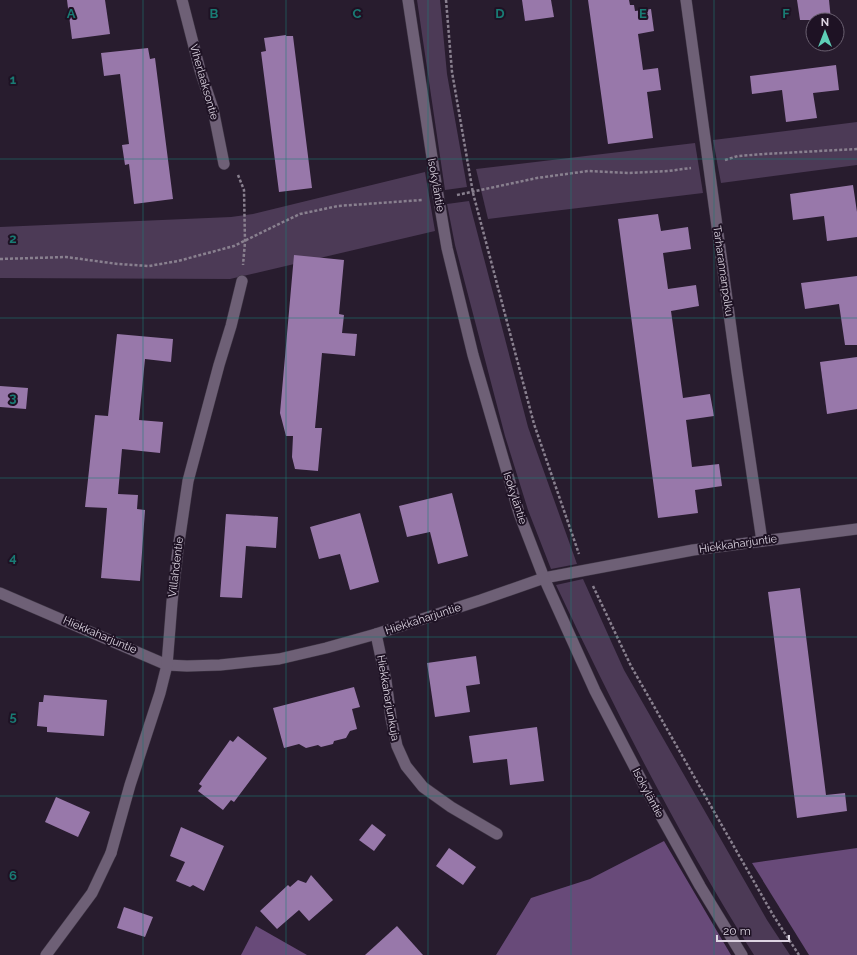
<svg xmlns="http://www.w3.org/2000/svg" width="857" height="955" font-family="Raleway,sans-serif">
	<rect width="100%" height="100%" fill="#281c2e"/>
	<!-- green -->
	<g fill="#4c3a56">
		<polygon points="417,0 440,0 447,74 467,187 445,190"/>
		<polygon points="857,122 857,165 721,183 713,140"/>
		<polygon points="695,143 703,193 488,219 476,169"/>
		<polygon points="425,172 435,231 230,279 0,278 0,227 231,217 253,214"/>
		<polygon points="469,201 528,427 577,564 551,569 528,510 505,436 455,245 447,204"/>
		<path d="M583,579L624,670L767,920L790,955H754C679,837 616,712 556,585Z"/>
	</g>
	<!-- forest -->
	<g fill="#684a79">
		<polygon points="664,841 731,955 496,955 531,898 590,879"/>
		<polygon points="857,848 857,955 809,955 752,863"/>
		<polygon points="256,926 307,955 241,955"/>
	</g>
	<!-- building -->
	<g fill="#9878aa">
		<polygon points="67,0 105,0 110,34 72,39"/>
		<polygon points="522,0 551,0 554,17 525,21"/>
		<polygon points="588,0 629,0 630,5 634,5 635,11 651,9 654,31 638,34 643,70 658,68 661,90 647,92 653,138 608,144"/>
		<polygon points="797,0 829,0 831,20 800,20"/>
		<polygon points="286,35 286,36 293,36 312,188 279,192 261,52 266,51 264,38"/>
		<polygon points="148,48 150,59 155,58 173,199 134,204 129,164 125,165 122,145 129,144 120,74 104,76 101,53"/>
		<polygon points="836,65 839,90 813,93 817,118 786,122 782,90 752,94 750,76"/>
		<polygon points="853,185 857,212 857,237 827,241 824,216 793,220 790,194"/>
		<polygon points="658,214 661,231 688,227 691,249 663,253 668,289 696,285 699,306 671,311 676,347 683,398 710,394 714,416 686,420 692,467 719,464 722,486 695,490 698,513 658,518 618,219"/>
		<polygon points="294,255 344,260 339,314 344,315 342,333 357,334 355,356 322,353 315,428 322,428 318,471 295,469 292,457 293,436 286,436 280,413"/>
		<polygon points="857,276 857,345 845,345 839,304 805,309 801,283"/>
		<polygon points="117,334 173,339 171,362 145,359 139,420 163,422 160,453 122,449 118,494 138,495 137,509 145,510 140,581 101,578 107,508 85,507 95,415 108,416"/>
		<polygon points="857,357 857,409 827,414 820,362"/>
		<polygon points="0,386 28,388 26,409 0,407"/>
		<polygon points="452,493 468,556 438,564 430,532 407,537 399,506"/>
		<polygon points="360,513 379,582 350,590 340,554 319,559 310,527"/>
		<polygon points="226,514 278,517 276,548 246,546 242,598 220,597"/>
		<polygon points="800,588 826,795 845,793 847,811 797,818 768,592"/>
		<polygon points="476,656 480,684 466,686 470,712 435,717 427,663"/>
		<polygon points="354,687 360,707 352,709 357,729 350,731 346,738 334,741 333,744 321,747 318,745 306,748 299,744 284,748 273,708"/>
		<polygon points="44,695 107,700 104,736 47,732 47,727 37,726 39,702 43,702"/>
		<polygon points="537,727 544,781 510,785 507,759 473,763 469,736"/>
		<polygon points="238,736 267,758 234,802 231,800 223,810 198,791 202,786 199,784 230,740 233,742"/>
		<polygon points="56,797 90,812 78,837 45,822"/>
		<polygon points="372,824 386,835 374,851 359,840"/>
		<polygon points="181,827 224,846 204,891 193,885 190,887 176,881 185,862 170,856"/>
		<polygon points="449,848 476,867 463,885 436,866"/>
		<polygon points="311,875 333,900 309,921 299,910 277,929 260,911 288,885 290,887 298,880 306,883"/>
		<polygon points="124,907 153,917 145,937 117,928"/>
		<polygon points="397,926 423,955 365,955"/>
	</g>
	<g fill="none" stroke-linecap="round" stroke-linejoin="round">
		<defs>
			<polyline id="service" points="46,955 92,893 111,853"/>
			<g id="minor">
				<polyline points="182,0 200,70 213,109 224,164"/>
				<polyline points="686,0 737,372 762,541"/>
				<polyline points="0,593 167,665 187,666 220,665 279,659 326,648 376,634 481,600 544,578 693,550 857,529"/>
				<polyline points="376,634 386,681 391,718 397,746 406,766 423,787 451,807 497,834"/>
				<polyline points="111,853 130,785 160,693 167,665 172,602 178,549 188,481 219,365 231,326 242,281"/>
			</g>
			<polyline id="tertiary" points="408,0 435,177 447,248 473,355 519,513 544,578 595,691 646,789 700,886 742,955"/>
		</defs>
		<!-- service casing -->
		<use href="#service" stroke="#413847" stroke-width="12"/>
		<!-- minor casing -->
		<use href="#minor" stroke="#413847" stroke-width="12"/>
		<!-- tertiary casing -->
		<use href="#tertiary" stroke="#413847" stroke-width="12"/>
		<!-- path -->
		<g stroke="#89808f" stroke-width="2.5" stroke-dasharray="3 2" stroke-linecap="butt">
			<polyline points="446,0 452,72 473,193 534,424 579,554"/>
			<polyline points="725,160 738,156 764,154 857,149"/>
			<polyline points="238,175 244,190 245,242 243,265"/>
			<polyline points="457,195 537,178 588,171 629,173 668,171 691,168"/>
			<polyline points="0,259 66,257 118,264 149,266 178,261 234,246 283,222 300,214 338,206 422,200"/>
			<polyline points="593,586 631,666 773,915 799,955"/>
		</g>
		<!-- service -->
		<use href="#service" stroke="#6e6076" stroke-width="11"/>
		<!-- minor -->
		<use href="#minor" stroke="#6e6076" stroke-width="11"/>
		<!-- tertiary -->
		<use href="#tertiary" stroke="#6e6076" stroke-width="11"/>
	</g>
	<!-- grid -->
	<path fill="none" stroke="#197b74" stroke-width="1" stroke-opacity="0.55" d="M143,0V955M286,0V955M428,0V955M571,0V955M714,0V955M0,159H857M0,318H857M0,478H857M0,637H857M0,796H857"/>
	<g text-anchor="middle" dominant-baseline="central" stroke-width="4" stroke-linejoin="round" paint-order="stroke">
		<!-- street labels -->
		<g font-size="11" fill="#ddd5e2" stroke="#1e1224">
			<text transform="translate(204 82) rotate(74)">Viherlaaksontie</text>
			<text transform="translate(436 185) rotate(80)">Isokyläntie</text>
			<text transform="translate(723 271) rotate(82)">Tarharannanpolku</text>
			<text transform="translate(515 498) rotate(72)">Isokyläntie</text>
			<text transform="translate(738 544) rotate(-8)">Hiekkaharjuntie</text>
			<text transform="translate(176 567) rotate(-83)">Villahdentie</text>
			<text transform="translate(423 619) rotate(-18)">Hiekkaharjuntie</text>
			<text transform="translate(100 635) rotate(23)">Hiekkaharjuntie</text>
			<text transform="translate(388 698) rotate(80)">Hiekkaharjunkuja</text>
			<text transform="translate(648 793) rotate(62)">Isokyläntie</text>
		</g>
	</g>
	<g font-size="13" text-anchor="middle" font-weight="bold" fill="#197b74" stroke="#1e1224" stroke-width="4" stroke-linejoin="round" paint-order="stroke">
		<text x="71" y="18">A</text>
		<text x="214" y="18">B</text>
		<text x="357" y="18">C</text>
		<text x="500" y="18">D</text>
		<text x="643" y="18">E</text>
		<text x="786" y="18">F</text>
		<text x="13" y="84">1</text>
		<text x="13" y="243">2</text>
		<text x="13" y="402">3</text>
		<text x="13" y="562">4</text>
		<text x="13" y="721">5</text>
		<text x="13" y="880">6</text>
	</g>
	<!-- north arrow -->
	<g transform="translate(825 32)"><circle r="19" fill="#1e1224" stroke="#6a6070"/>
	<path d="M0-3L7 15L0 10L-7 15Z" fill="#5eceb7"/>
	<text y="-6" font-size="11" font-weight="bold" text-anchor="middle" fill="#ddd5e2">N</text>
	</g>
	<!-- scale -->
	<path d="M717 935v6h72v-6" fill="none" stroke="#ddd5e2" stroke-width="2"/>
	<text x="723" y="935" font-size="12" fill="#ddd5e2" stroke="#1e1224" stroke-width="3" paint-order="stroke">20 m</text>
</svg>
